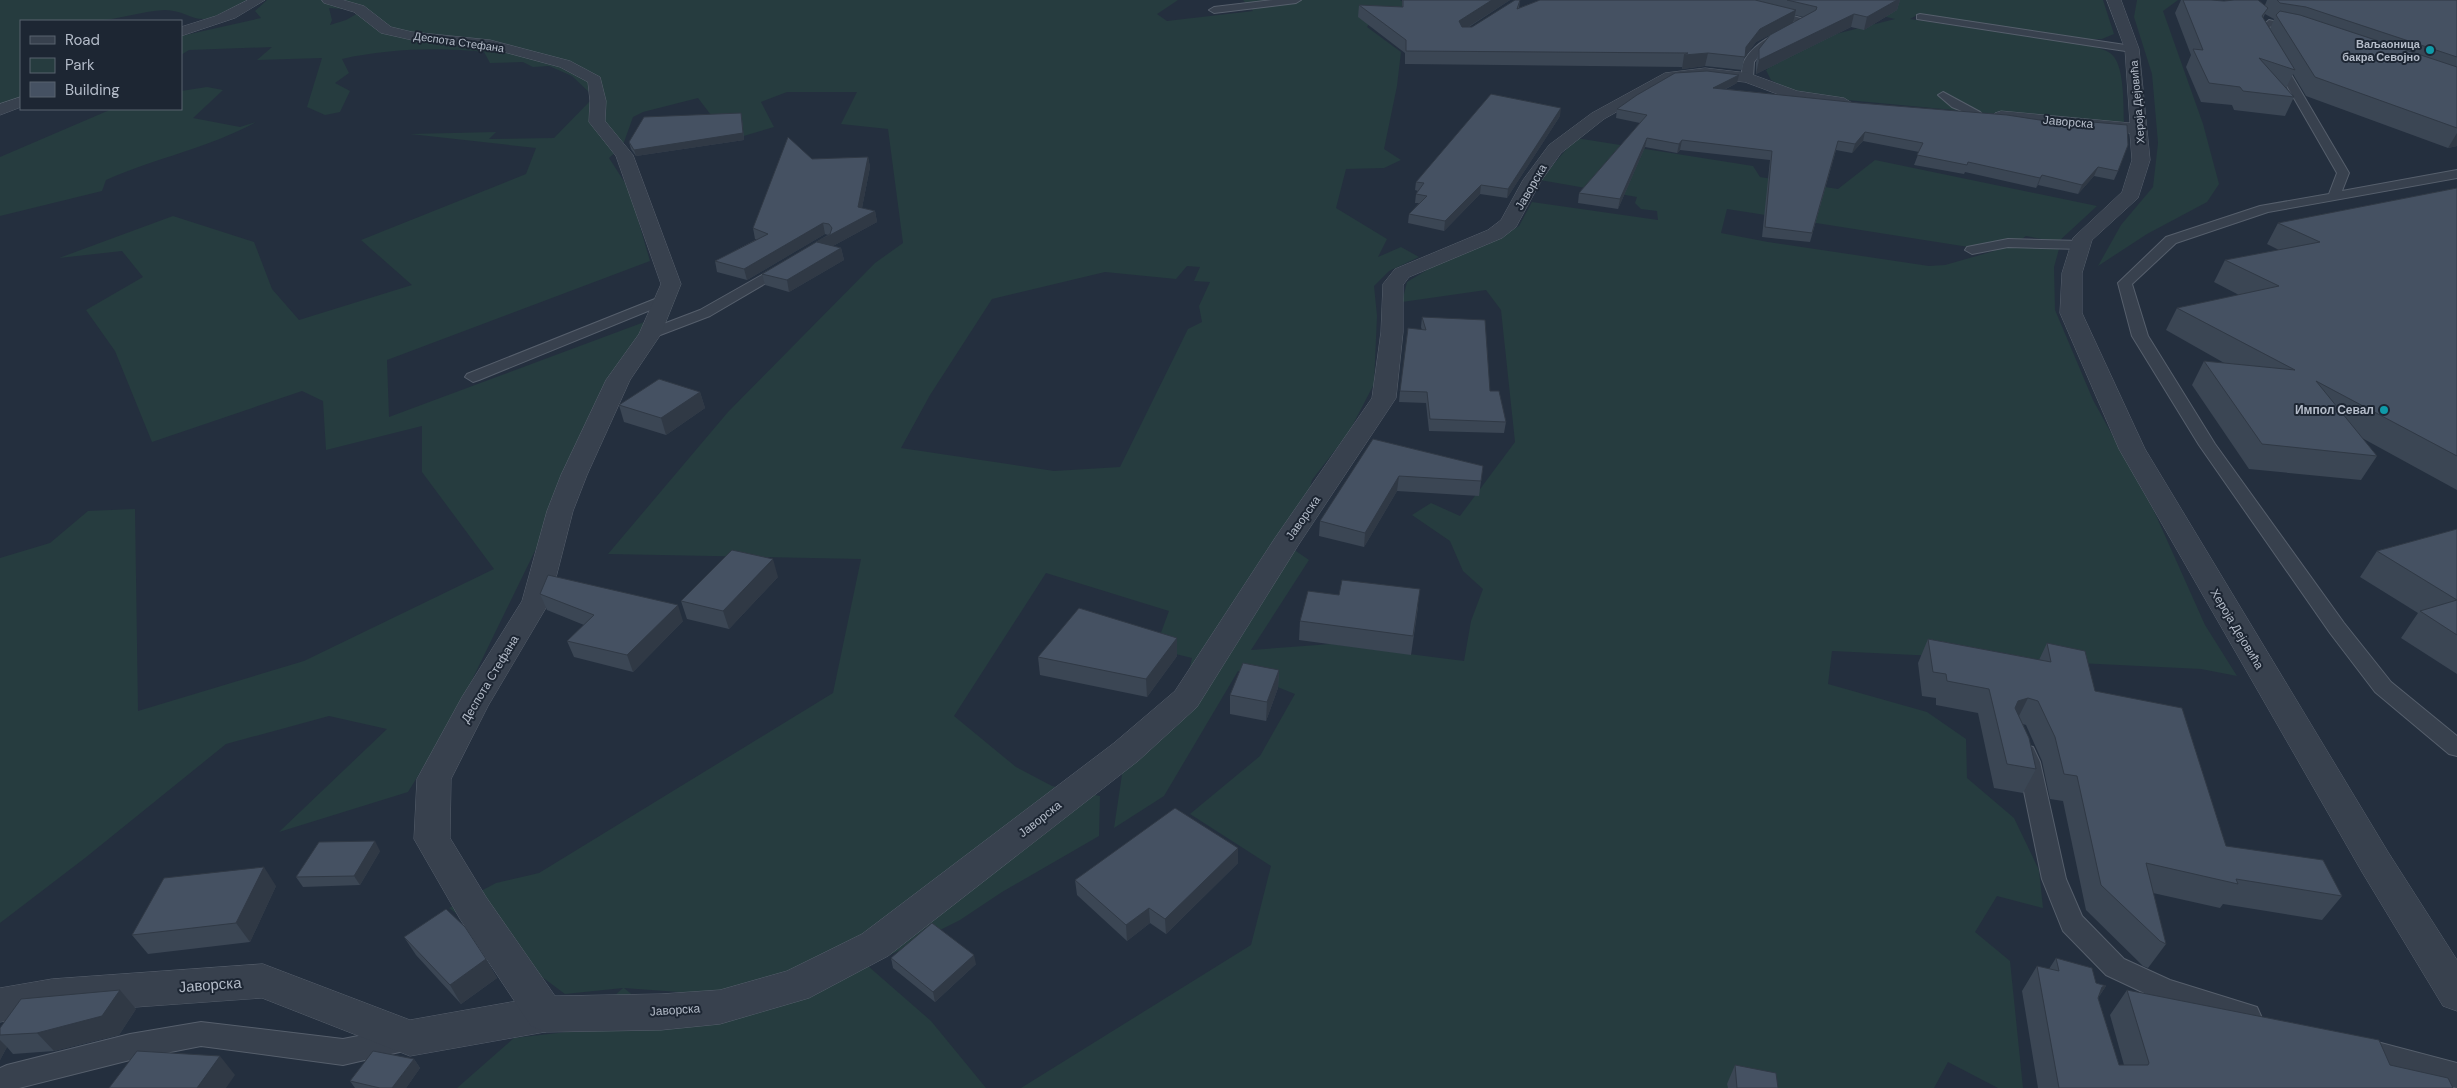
<svg xmlns="http://www.w3.org/2000/svg" width="2457" height="1088" font-family="'DM Sans',sans-serif">
	<rect width="100%" height="100%" fill="#242f3e"/>
	<!-- green -->
	<g fill="#263c3f" fill-rule="evenodd">
		<path d="M0,0H247C233,7 221,16 205,19C192,20 182,10 165,10C141,11 118,20 94,21C70,23 45,21 21,21V103L0,110Z"/>
		<path d="M267,0H1178L1157,14L1167,21L1253,11L1243,0H1400L1409,6L1373,17L1367,27L1401,52L1397,86L1384,149L1401,160L1384,168L1346,169L1336,208L1387,239L1378,257L1401,247L1419,257L1389,271L1374,286L1377,316L1374,384L1349,432L1312,480L1293,549L1309,560L1251,650L1331,644L1464,661L1471,621L1483,589L1463,571L1450,541L1412,515L1431,503L1460,516L1515,442L1501,310L1486,290L1402,302L1407,282L1445,259L1486,245L1519,226L1532,202L1658,220L1657,211L1641,209L1635,203L1637,197L1540,180L1576,138L1753,166L1760,177L1838,189L1875,160L2097,206L2058,242L2026,236L2010,247H2044L2059,249L2054,267L2055,310L2077,362L2093,400L2154,511L2205,625L2237,676L2201,669L1832,651L1828,684L1927,712L1966,739L1967,778L2014,818L2039,870L2043,908L1997,896L1975,932L2010,961L2023,1088H1998L1948,1062L1934,1088H1021L1251,945L1271,866L1190,814L1260,756L1295,694L1238,671L1164,796L1114,828L1123,768L1177,726L1192,658L1155,649L1169,611L1046,573L954,716L1016,767L1052,786L1100,796L1099,836L1002,892L960,920L868,966L931,1021L986,1088H457L514,1038L575,1031L623,988L565,994L449,908L496,883L539,873L833,693L861,559L608,554L728,412L875,263L903,243L888,129L841,124L857,92H787L761,102L774,127L730,140L698,98L643,112L633,117L623,145L609,158L629,189L650,261L387,360L389,417L647,321L452,721L408,792L279,832L387,729L329,716L226,744L85,858L0,923V558L50,543L88,511L135,509L138,711L304,661L494,569L422,472V426L326,450L323,401L302,391L152,442L115,351L86,310L143,277L122,251L59,258L173,216L254,242L272,289L299,320L412,285L361,240L526,174L536,148L410,134L496,132L489,139L554,138L592,99V95L572,76L549,66L533,67L523,62L490,63L484,52C438,47 387,49 342,59L349,73L335,83L350,91L340,112L325,115L307,107L322,58L257,60L272,47L189,50L181,55V36L261,18L255,11ZM329,8L356,10L360,12L346,20L330,25L332,20ZM1727,209L1994,251L1945,265L1929,266L1768,242L1721,233ZM1187,266L1200,267L1194,281L1210,282L1199,306L1202,322L1188,329L1120,467L1054,471L901,448L930,395L992,299L1105,272L1176,279ZM624,988L706,994L776,1005L705,1026L664,1021Z"/>
		<path d="M1867,0H2103L2114,34L2102,39H2089L1919,14L1910,19L2087,45C2094,47 2104,49 2110,53C2125,63 2123,104 2124,122L2051,119L1825,98L1789,90L1771,80L1766,70L1771,66L1828,36L1895,19L1841,6Z"/>
		<polygon points="2137,0 2178,0 2163,11 2203,124 2219,184 2207,202 2147,234 2098,266 2121,225 2153,187 2158,143 2152,74 2134,17"/>
		<path d="M207,87L223,90L193,118L240,127L256,122C209,148 155,158 106,180L102,191L0,216V157L112,109H181V91Z"/>
	</g>
	<g fill="none" stroke-linecap="round" stroke-linejoin="round">
		<defs>
			<g id="service">
				<polygon points="1273,0 1301,0 1296,3 1214,13 1209,10 1214,7"/>
				<path d="M1770,10L1812,21L1766,47L1754,62L1753,78L1748,81L1744,80C1732,51 1779,32 1798,22L1767,15L1765,13Z"/>
				<polygon points="1920,14 2132,46 2137,49 2132,52 1917,19 1917,15"/>
				<polygon points="2269,20 2302,28 2297,31 2271,26 2266,32 2349,173 2342,191 2457,170 2457,178 2268,212 2176,243 2132,284 2148,336 2215,444 2344,623 2391,682 2457,736 2457,756 2449,754 2375,692 2330,633 2199,445 2132,336 2118,283 2166,237 2260,206 2329,194 2337,173 2256,32"/>
				<polygon points="1943,92 1980,112 1982,114 1976,117 1952,107 1938,95"/>
				<polygon points="2008,239 2081,241 2088,245 2081,249 2008,247 1972,254 1965,250 1967,247"/>
				<polygon points="785,262 792,266 790,269 710,316 655,337 650,339 642,334 645,331 700,310"/>
				<polygon points="665,295 672,299 670,302 479,380 473,382 465,377 467,374"/>
				<polygon points="2025,745 2033,747 2040,762 2066,879 2082,916 2124,959 2170,980 2257,1007 2261,1016 2257,1025 2247,1028 2155,998 2106,975 2063,931 2042,879 2018,762 2014,753 2017,747"/>
				<polygon points="201,1022 343,1039 404,1027 414,1030 418,1039 414,1048 404,1051 343,1065 201,1046 130,1060 19,1088 0,1088 0,1068 7,1065 130,1034"/>
				<polygon points="2362,1038 2457,1063 2457,1088 2352,1060 2348,1051 2352,1042"/>
			</g>
			<g id="minor">
				<polygon points="248,0 265,0 235,18 181,36 181,27 216,16"/>
				<polygon points="21,97 21,107 0,115 0,104"/>
				<polygon points="263,964 410,1020 545,996 559,1002 565,1014 559,1026 545,1032 410,1056 262,998 52,1013 0,1022 0,988 52,979"/>
			</g>
			<g id="tertiary">
				<polygon points="322,0 343,0 364,6 391,27 412,32 490,40 570,61 600,77 606,101 605,121 633,155 681,284 661,334 630,380 587,475 573,511 550,601 488,706 451,779 450,838 486,897 555,996 661,994 720,990 787,971 862,934 1114,743 1175,691 1275,538 1372,398 1381,332 1383,284 1395,269 1488,230 1501,220 1523,180 1549,145 1592,113 1665,73 1705,68 1748,73 1797,91 1844,98 1852,103 1844,108 1788,98 1745,82 1705,78 1673,80 1604,119 1561,153 1541,181 1516,227 1502,238 1409,277 1403,285 1403,332 1396,398 1299,544 1197,707 1138,761 888,956 809,998 720,1024 661,1030 545,1032 531,1026 460,919 414,839 417,779 462,697 522,601 547,511 561,475 606,380 639,334 661,284 616,156 589,122 590,101 588,82 560,67 489,48 412,40 381,33 354,12 324,3"/>
				<polygon points="2107,0 2121,0 2139,49 2150,160 2138,198 2092,240 2082,273 2082,313 2145,449 2388,852 2457,960 2457,1011 2443,1006 2362,872 2119,449 2060,313 2062,273 2073,238 2122,192 2132,160 2130,133 2001,121 1995,119 1993,116 1995,113 2001,111 2130,123 2125,49"/>
			</g>
		</defs>
		<!-- service casing -->
		<use href="#service" stroke="#565f6c" stroke-width="2"/>
		<!-- minor casing -->
		<use href="#minor" stroke="#565f6c" stroke-width="1"/>
		<!-- tertiary casing -->
		<use href="#tertiary" stroke="#565f6c" stroke-width="1"/>
		<!-- service -->
		<use href="#service" fill="#38414e" fill-rule="evenodd"/>
		<!-- minor -->
		<use href="#minor" fill="#38414e" fill-rule="evenodd"/>
		<!-- tertiary -->
		<use href="#tertiary" fill="#38414e" fill-rule="evenodd"/>
	</g>
	<!-- wall -->
	<g fill="#3b4654" fill-rule="evenodd">
		<polygon points="1402,0 1510,0 1469,27 1472,27 1520,0 1519,8 1540,0 1900,0 1897,10 1864,30 1851,27 1756,74 1756,63 1759,49 1803,17 1795,15 1793,23 1756,42 1744,58 1742,70 1705,66 1682,69 1682,67 1405,64 1405,53 1358,17 1359,5 1402,7"/>
		<path d="M2181,0H2211L2265,5L2267,0H2457V146L2448,148L2306,96L2293,74L2286,88L2294,97L2285,116L2234,110L2232,105L2201,102L2186,67L2191,55L2175,13ZM2265,14L2274,19L2270,29L2263,18Z"/>
		<polygon points="1737,83 1726,89 2090,128 2092,122 2118,171 2114,180 2094,176 2078,194 2038,185 2036,188 1965,172 1964,174 1914,165 1919,152 1863,141 1852,153 1836,150 1810,242 1762,237 1770,160 1680,150 1677,153 1645,147 1618,209 1578,203 1579,193 1640,123 1616,118 1617,109"/>
		<polygon points="1560,116 1507,198 1480,194 1444,231 1408,223 1409,214 1419,203 1415,203 1416,194 1418,191 1415,190 1416,182"/>
		<polygon points="742,119 744,140 636,156 631,149 629,142"/>
		<polygon points="868,157 870,167 862,208 875,211 877,222 833,246 841,248 844,260 789,292 765,285 762,274 828,235 825,234 747,280 717,272 715,261 757,239 755,239 753,228 812,159"/>
		<polygon points="2457,188 2457,490 2362,438 2377,456 2361,480 2249,469 2192,385 2204,361 2226,364 2166,330 2177,308 2239,295 2214,282 2225,260 2279,250 2267,244 2278,223"/>
		<polygon points="1422,317 1490,391 1506,422 1504,433 1429,431 1426,403 1399,402 1400,391 1422,330 1421,327"/>
		<polygon points="700,392 705,408 666,435 624,422 619,405"/>
		<polygon points="1373,439 1483,466 1479,496 1397,491 1364,547 1319,536 1320,521"/>
		<polygon points="2457,529 2457,674 2401,638 2418,613 2360,577 2377,551"/>
		<polygon points="778,577 729,629 687,619 681,601"/>
		<polygon points="540,594 683,621 633,672 574,657 567,641 584,625 547,610"/>
		<polygon points="1418,607 1411,655 1299,640 1300,621"/>
		<polygon points="1928,639 2039,660 2047,643 2095,691 2226,846 2342,896 2322,920 2223,904 2220,908 2153,893 2166,944 2148,968 2143,966 2086,910 2063,801 2050,799 2042,761 2026,725 2023,724 2036,769 2023,793 1994,788 1978,713 1936,705 1936,698 1922,696 1918,663"/>
		<polygon points="1177,656 1147,697 1040,675 1038,657"/>
		<polygon points="1279,670 1278,688 1266,721 1230,714 1230,695"/>
		<polygon points="380,851 360,885 303,887 296,877"/>
		<polygon points="1238,863 1166,934 1150,923 1127,941 1077,895 1075,880"/>
		<polygon points="276,886 250,942 148,954 132,935"/>
		<polygon points="404,937 486,959 497,978 461,1004 416,955"/>
		<polygon points="891,958 976,964 935,1002 893,968"/>
		<polygon points="2056,958 2096,983 2106,986 2098,998 2119,1065 2124,1065 2110,1015 2127,990 2390,1065 2453,1088 2038,1088 2022,991 2037,966 2049,969"/>
		<polygon points="136,1009 119,1035 54,1051 13,1054 7,1047 0,1060 0,1028"/>
		<polygon points="414,1059 420,1068 406,1088 355,1088 350,1081"/>
		<polygon points="1735,1065 1778,1088 1728,1088 1727,1084"/>
	</g>
	<!-- shaded-wall -->
	<g fill="#303945">
		<polygon points="1492,0 1510,0 1457,34 1459,21"/>
		<polygon points="1897,0 1900,0 1897,10 1864,30 1867,17"/>
		<polygon points="1796,10 1793,23 1756,42 1744,58 1746,47 1760,29"/>
		<polygon points="1854,14 1851,27 1756,74 1759,60"/>
		<polygon points="1708,53 1705,66 1682,69 1684,55"/>
		<polygon points="1739,75 1737,83 1711,96 1713,88"/>
		<polygon points="1561,108 1560,116 1507,198 1508,189"/>
		<polygon points="741,113 742,119 744,140 636,156 634,150"/>
		<polygon points="1865,132 1863,141 1852,153 1855,144"/>
		<polygon points="2457,133 2457,146 2448,148"/>
		<polygon points="1647,138 1645,147 1618,209 1620,199"/>
		<polygon points="1682,140 1680,150 1677,153 1679,144"/>
		<polygon points="868,157 870,167 860,218 858,207"/>
		<polygon points="2098,167 2094,176 2078,194 2082,185"/>
		<polygon points="2042,175 2038,185 2036,188 2040,178"/>
		<polygon points="1481,185 1480,194 1444,231 1445,221"/>
		<polygon points="875,211 877,222 820,253 817,242"/>
		<polygon points="823,223 825,234 747,280 744,269"/>
		<polygon points="841,248 844,260 789,292 787,280"/>
		<polygon points="700,392 705,408 666,435 661,418"/>
		<polygon points="1399,476 1397,491 1364,547 1365,533"/>
		<polygon points="773,559 778,577 729,629 723,611"/>
		<polygon points="678,605 683,621 633,672 627,655"/>
		<polygon points="1177,638 1177,656 1147,697 1146,679"/>
		<polygon points="1279,670 1278,688 1266,721 1267,702"/>
		<polygon points="2028,698 2016,722 2006,725 2018,701"/>
		<polygon points="375,841 380,851 360,885 354,876"/>
		<polygon points="1238,848 1238,863 1166,934 1165,919"/>
		<polygon points="264,867 276,886 250,942 236,923"/>
		<polygon points="1149,908 1150,923 1127,941 1126,925"/>
		<polygon points="974,955 976,964 935,1002 933,992"/>
		<polygon points="486,959 497,978 461,1004 450,985"/>
		<polygon points="2106,986 2089,1010 2102,987"/>
		<polygon points="120,990 136,1009 119,1035 54,1051 37,1033"/>
		<polygon points="0,1040 7,1047 0,1060"/>
		<polygon points="220,1056 235,1075 226,1088 197,1088"/>
		<polygon points="414,1059 420,1068 406,1088 392,1088"/>
	</g>
	<!-- building -->
	<g fill="#455162" stroke="#303945">
		<polygon points="1403,0 1492,0 1459,21 1462,27 1472,27 1515,0 1520,0 1517,9 1540,0 1755,0 1796,10 1760,29 1746,47 1745,57 1708,53 1684,55 1688,53 1406,51 1406,40 1359,5 1403,7"/>
		<polygon points="1787,0 1897,0 1867,17 1854,14 1759,60 1759,49 1770,35 1816,10 1817,7"/>
		<polygon points="2183,0 2211,0 2224,1 2234,0 2258,0 2268,8 2262,16 2295,70 2259,58 2294,97 2243,91 2240,87 2209,83 2193,49 2203,50"/>
		<polygon points="2277,0 2457,0 2457,57 2306,7 2280,3"/>
		<polygon points="2280,11 2300,15 2457,67 2457,128 2315,77 2276,15"/>
		<polygon points="1707,71 1739,75 1713,88 1859,103 2007,115 2092,128 2092,122 2127,125 2128,145 2118,171 2098,167 2082,185 2042,175 2040,178 1968,162 1967,165 1917,155 1923,143 1865,132 1855,144 1838,141 1812,233 1765,227 1772,151 1682,140 1679,144 1647,138 1620,199 1579,193 1647,115 1617,109 1637,95 1675,73"/>
		<polygon points="1491,94 1561,108 1508,189 1481,185 1445,221 1409,214 1427,196 1416,194 1424,183 1416,182"/>
		<polygon points="741,113 743,133 634,150 629,142 644,117"/>
		<polygon points="788,137 812,159 868,157 858,207 875,211 817,242 841,248 787,280 762,274 830,234 832,228 829,224 823,223 744,269 715,261 768,234 753,228"/>
		<polygon points="2457,188 2457,456 2316,381 2377,456 2262,444 2204,361 2295,370 2177,308 2279,286 2225,260 2320,242 2278,223"/>
		<polygon points="1422,317 1485,320 1490,391 1499,391 1506,422 1430,419 1427,392 1400,391 1408,328 1426,330"/>
		<polygon points="659,379 700,392 661,418 619,405"/>
		<polygon points="1373,439 1483,466 1481,481 1399,476 1365,533 1320,521"/>
		<polygon points="2457,529 2457,600 2377,551"/>
		<polygon points="732,550 773,559 723,611 681,601"/>
		<polygon points="548,575 678,605 627,655 567,641 594,615 540,594"/>
		<polygon points="1342,580 1420,589 1413,636 1300,621 1308,591 1339,595"/>
		<polygon points="2457,600 2457,635 2420,611"/>
		<polygon points="1079,608 1177,638 1146,679 1038,657"/>
		<polygon points="1928,639 2051,662 2047,643 2085,651 2095,691 2182,708 2226,846 2323,860 2342,896 2236,879 2238,884 2146,863 2166,944 2160,941 2101,885 2077,776 2064,774 2055,737 2038,701 2028,698 2018,701 2015,708 2029,738 2036,769 2007,764 1989,689 1947,681 1946,674 1933,672"/>
		<polygon points="1243,663 1279,670 1267,702 1230,695"/>
		<polygon points="1175,808 1238,848 1165,919 1149,908 1126,925 1075,880"/>
		<polygon points="375,841 354,876 296,877 319,842"/>
		<polygon points="264,867 236,923 132,935 164,878"/>
		<polygon points="446,909 465,927 486,959 450,985 404,937"/>
		<polygon points="932,923 974,955 933,992 891,958"/>
		<polygon points="2056,958 2092,968 2096,983 2106,986 2102,987 2098,998 2119,1065 2148,1065 2149,1063 2127,990 2379,1040 2390,1065 2448,1078 2453,1088 2059,1088 2037,966 2059,971"/>
		<polygon points="120,990 102,1016 37,1033 0,1035 0,1028 21,999"/>
		<polygon points="137,1051 220,1056 197,1088 109,1088"/>
		<polygon points="373,1051 414,1059 392,1088 380,1088 350,1081"/>
		<polygon points="1735,1065 1776,1073 1778,1088 1737,1088"/>
	</g>
	<!-- markers -->
	<g fill="#0f9aa8" stroke="#1d2633" stroke-width="2">
		<circle cx="2430" cy="50" r="5"/>
		<circle cx="2384" cy="410" r="5"/>
	</g>
	<g text-anchor="middle" dominant-baseline="central" stroke-width="4" stroke-linejoin="round" paint-order="stroke">
		<!-- far-street labels -->
		<g font-size="11" fill="#b4bcc9" stroke="#1d2633">
			<text transform="translate(459 42) rotate(8)">Деспота Стефана</text>
			<text transform="translate(2137 102) rotate(-95)">Хероја Дејовића</text>
		</g>
		<!-- far-poi labels -->
		<g font-size="11" font-weight="bold" fill="#b4bcc9" stroke="#1d2633" text-anchor="end">
			<text x="2420" y="44">Ваљаоница<tspan x="2420" dy="13">бакра Севојно</tspan></text>
		</g>
		<!-- street labels -->
		<g font-size="12" fill="#b4bcc9" stroke="#1d2633">
			<text transform="translate(2068 122) rotate(5)">Јаворска</text>
			<text transform="translate(1531 187) rotate(-60)">Јаворска</text>
			<text transform="translate(1303 518) rotate(-55)">Јаворска</text>
			<text transform="translate(2237 629) rotate(59)">Хероја Дејовића</text>
			<text transform="translate(490 679) rotate(-59)">Деспота Стефана</text>
			<text transform="translate(1040 819) rotate(-38)">Јаворска</text>
			<text transform="translate(675 1010) rotate(-4)">Јаворска</text>
		</g>
		<!-- poi labels -->
		<g font-size="12" font-weight="bold" fill="#b4bcc9" stroke="#1d2633" text-anchor="end">
			<text x="2374" y="410">Импол Севал</text>
		</g>
		<!-- near-street labels -->
		<g font-size="15" fill="#b4bcc9" stroke="#1d2633">
			<text transform="translate(210 985) rotate(-4)">Јаворска</text>
		</g>
	</g>
	<!-- legend -->
	<rect x="20" y="20" width="162" height="90" fill="#1d2633" stroke="#59626f"/>
	<rect x="30" y="36" width="25" height="8" fill="#38414e" stroke="#59626f"/>
	<text x="65" y="45" font-size="15" fill="#b4bcc9">Road</text>
	<rect x="30" y="58" width="25" height="15" fill="#263c3f" stroke="#59626f"/>
	<text x="65" y="70" font-size="15" fill="#b4bcc9">Park</text>
	<rect x="30" y="82" width="25" height="15" fill="#455162" stroke="#59626f"/>
	<text x="65" y="95" font-size="15" fill="#b4bcc9">Building</text>
</svg>
